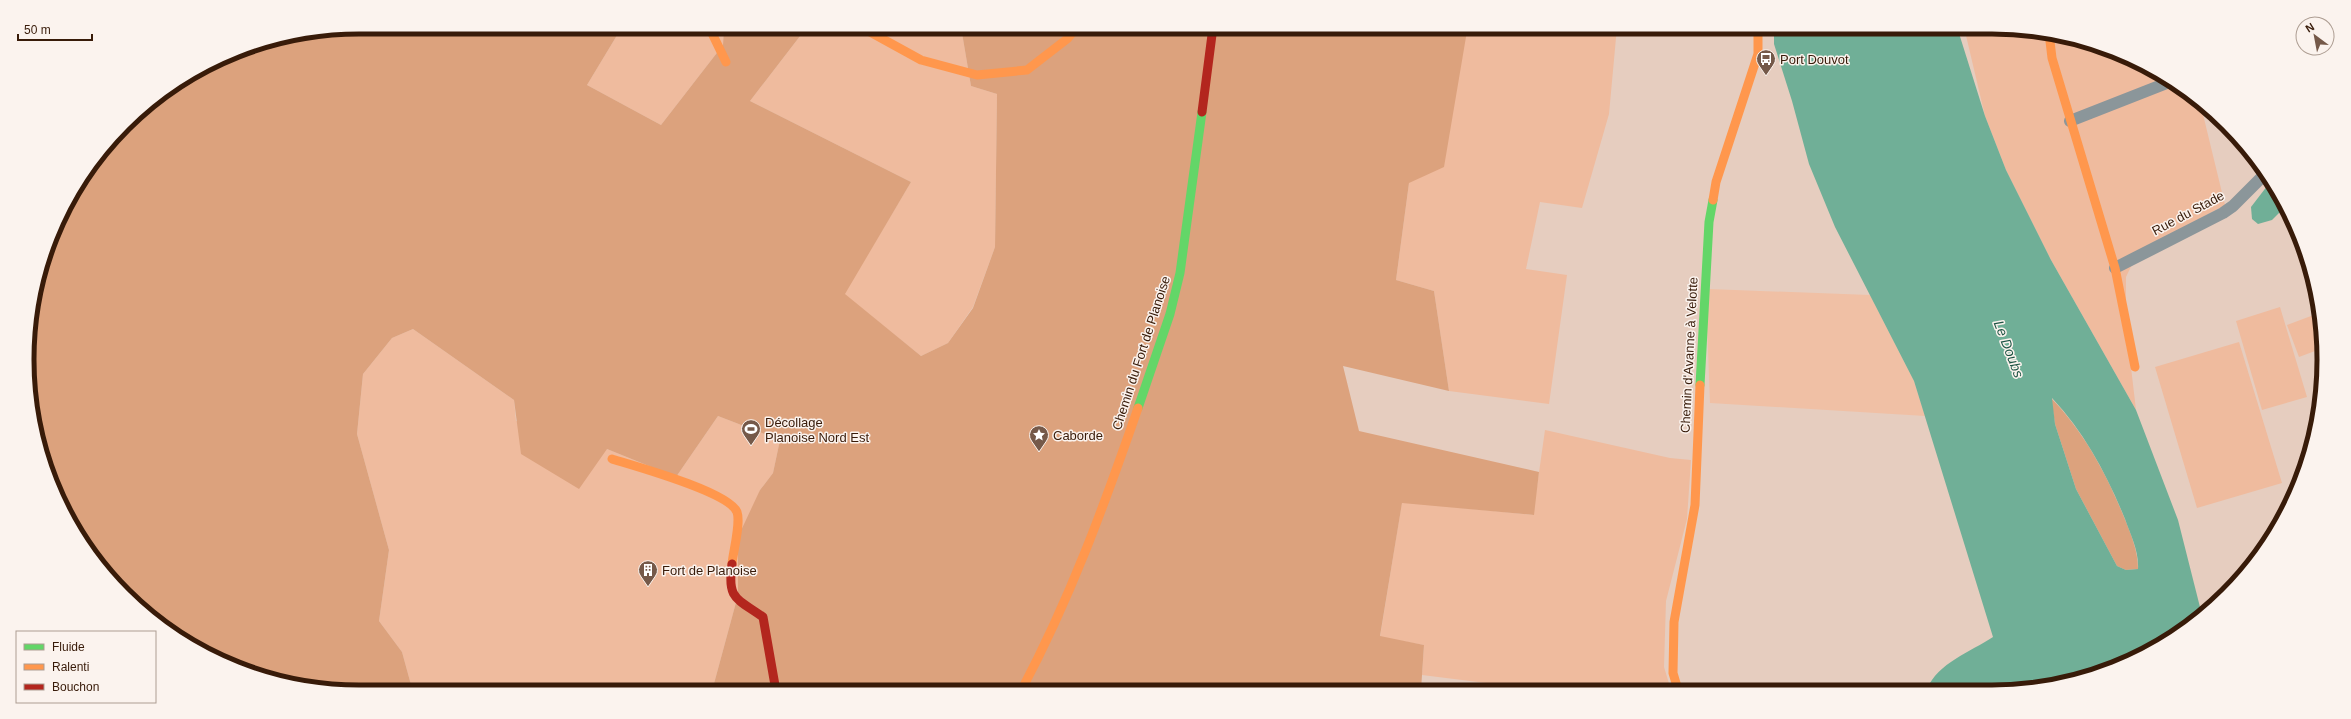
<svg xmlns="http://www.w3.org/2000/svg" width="2351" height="719" font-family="Helvetica,sans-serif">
	<rect width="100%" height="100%" fill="#e6cdbf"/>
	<!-- built -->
	<polygon fill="#f0c0a5" points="1709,289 1870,295 1914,381 1925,416 1710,403 1707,323"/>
	<!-- green -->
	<g fill="#efbb9e">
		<polygon points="622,27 724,27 723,45 661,125 587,85"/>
		<polygon points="807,27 961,27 971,86 997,94 995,247 973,307 948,343 921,356 844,294 911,182 750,101"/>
		<polygon points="1463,27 1617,27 1609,114 1582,208 1540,202 1526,269 1567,275 1549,404 1449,391 1434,291 1396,280 1409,183 1467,31"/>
		<polygon points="1964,27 1992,27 2057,33 2119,52 2176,83 2200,102 2225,205 2138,252 2126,277 2126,344 2130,359 2136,410 2051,260 2006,170 1985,116"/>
		<polygon points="2280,307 2307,397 2262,410 2236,321"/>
		<polygon points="2319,313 2323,348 2299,357 2287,325"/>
		<polygon points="413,329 514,400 516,421 607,449 676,477 718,416 780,440 773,473 760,490 738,595 712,691 413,692 402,652 379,621 389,550 357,434 363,374 392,338"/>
		<polygon points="2239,342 2282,483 2197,508 2155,367"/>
		<polygon points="1545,430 1670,458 1691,460 1687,519 1666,601 1664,667 1671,690 1541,690 1422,675 1424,645 1380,637 1402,502 1533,515"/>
	</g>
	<!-- forest -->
	<g fill="#dca27d">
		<polygon points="359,27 622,27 587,85 661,125 723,45 724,27 807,27 750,101 911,182 845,294 921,356 948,343 973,308 995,247 997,94 971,86 961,27 1463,27 1467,31 1444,167 1409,183 1396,280 1434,291 1449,391 1343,366 1359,431 1539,472 1534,515 1402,503 1380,636 1424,645 1421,690 712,691 738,595 738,537 760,490 773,473 780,440 718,416 676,477 607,449 579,489 521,454 514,400 413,329 392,338 363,374 357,434 389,550 379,621 402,652 413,692 359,692 294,686 232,667 175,636 125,595 83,544 38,445 28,381 30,316 61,212 96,157 140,110 232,52 295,33"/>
		<path d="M2051,398C2084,432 2106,473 2124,517C2131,535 2138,550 2138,569L2126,570L2117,566L2076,489L2055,424Z"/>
	</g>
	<!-- water -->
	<g fill="#70af97" fill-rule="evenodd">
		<path d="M1774,27H1957L1985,116L2006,170L2051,260L2136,410L2178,520L2202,615L2138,658L2035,689H1927C1938,663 1970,652 1993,637L1914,381L1835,227L1809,164L1792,101L1774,44ZM2052,398C2085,433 2107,475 2125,519C2131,536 2139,551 2138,569L2126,570L2117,566L2076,489L2055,424Z"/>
		<polygon points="2271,181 2285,207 2272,220 2258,224 2252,219 2251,207"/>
	</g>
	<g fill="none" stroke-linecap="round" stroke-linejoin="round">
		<!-- street -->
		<g stroke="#8b969a" stroke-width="12">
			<polyline points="2070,121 2172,81"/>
			<polyline points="2115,268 2223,213 2233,206 2266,173"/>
		</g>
		<!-- fast -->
		<g stroke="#63d668" stroke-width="9">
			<polyline points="1700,385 1709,222 1713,200"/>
			<polyline points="1138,408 1170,314 1180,273 1202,112"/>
		</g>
		<!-- slow -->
		<g stroke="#ff974d" stroke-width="9">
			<polyline points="709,27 726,62"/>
			<polyline points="861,27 921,60 977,75 1027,70 1067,39 1077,27"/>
			<polyline points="2049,33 2052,58 2115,268 2135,367"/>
			<polyline points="1713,200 1716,182 1758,54 1758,27"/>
			<path d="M612,459C635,466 729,492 737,512C741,523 733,552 732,564"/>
			<polyline points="1678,690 1673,673 1674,622 1695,505 1700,385"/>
			<path d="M1021,691C1070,599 1104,506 1138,408"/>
		</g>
		<!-- jam -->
		<g stroke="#b3261e" stroke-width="9">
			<polyline points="1202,112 1213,27"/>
			<path d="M732,564C727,599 736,598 763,617L776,691"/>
		</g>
	</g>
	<!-- icons -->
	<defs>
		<symbol id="bus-pin" viewBox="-11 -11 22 30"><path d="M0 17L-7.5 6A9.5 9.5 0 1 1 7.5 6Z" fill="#755949" stroke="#fbf3ee"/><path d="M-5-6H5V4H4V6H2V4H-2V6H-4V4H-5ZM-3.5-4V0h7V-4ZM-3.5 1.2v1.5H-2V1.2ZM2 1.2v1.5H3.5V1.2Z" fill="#fff"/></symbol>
		<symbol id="stadium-pin" viewBox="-11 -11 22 30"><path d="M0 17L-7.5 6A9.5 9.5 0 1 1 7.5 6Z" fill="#755949" stroke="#fbf3ee"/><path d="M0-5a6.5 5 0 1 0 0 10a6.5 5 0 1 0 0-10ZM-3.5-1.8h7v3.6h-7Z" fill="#fff"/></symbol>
		<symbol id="sight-pin" viewBox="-11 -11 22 30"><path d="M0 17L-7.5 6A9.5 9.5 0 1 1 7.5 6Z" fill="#755949" stroke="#fbf3ee"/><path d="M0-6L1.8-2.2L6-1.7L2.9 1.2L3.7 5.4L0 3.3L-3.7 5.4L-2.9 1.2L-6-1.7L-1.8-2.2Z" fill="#fff"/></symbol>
		<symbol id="building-pin" viewBox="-11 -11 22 30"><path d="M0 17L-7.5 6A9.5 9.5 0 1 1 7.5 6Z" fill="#755949" stroke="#fbf3ee"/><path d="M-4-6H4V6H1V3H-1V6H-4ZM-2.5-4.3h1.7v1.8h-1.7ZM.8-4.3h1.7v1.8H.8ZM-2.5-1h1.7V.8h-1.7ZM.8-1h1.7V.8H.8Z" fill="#fff"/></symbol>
	</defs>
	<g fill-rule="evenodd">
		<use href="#bus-pin" x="1755" y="48" width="22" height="30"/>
		<use href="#stadium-pin" x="740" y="418" width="22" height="30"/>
		<use href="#sight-pin" x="1028" y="424" width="22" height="30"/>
		<use href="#building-pin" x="637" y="559" width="22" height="30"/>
	</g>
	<g text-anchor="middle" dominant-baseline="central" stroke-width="3" stroke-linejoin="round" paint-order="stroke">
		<!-- poi labels -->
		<g font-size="13" fill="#381b09" stroke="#fbf3ee" text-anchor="start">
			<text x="1780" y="59">Port Douvot</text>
			<text x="765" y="422">Décollage<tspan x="765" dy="15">Planoise Nord Est</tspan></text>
			<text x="1053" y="435">Caborde</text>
			<text x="662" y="570">Fort de Planoise</text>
		</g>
		<!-- street labels -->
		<g font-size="13" fill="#381b09" stroke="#fbf3ee">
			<text transform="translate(2188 213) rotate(-28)">Rue du Stade</text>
			<text transform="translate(1141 353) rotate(-72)">Chemin du Fort de Planoise</text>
			<text transform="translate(1689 355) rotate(-87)">Chemin d'Avanne à Velotte</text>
		</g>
		<!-- water labels -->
		<g font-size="14" font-style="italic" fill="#1e5545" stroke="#fbf3ee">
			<text transform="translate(2009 349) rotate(69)">Le Doubs</text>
		</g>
	</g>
	<!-- crop -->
	<path d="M0 0H2351V719H0ZM359 34H1992A325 325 0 0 1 2317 359V360A325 325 0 0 1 1992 685H359A325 325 0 0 1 34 360V359A325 325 0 0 1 359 34Z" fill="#fbf3ee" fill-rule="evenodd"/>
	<path fill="none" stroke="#381b09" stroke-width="5" d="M359 34H1992A325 325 0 0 1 2317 359V360A325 325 0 0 1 1992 685H359A325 325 0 0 1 34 360V359A325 325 0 0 1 359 34Z"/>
	<!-- legend -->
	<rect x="16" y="631" width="140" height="72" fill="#fbf3ee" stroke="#ad9d92"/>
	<rect x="24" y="644" width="20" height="6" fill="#63d668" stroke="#ad9d92"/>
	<text x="52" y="651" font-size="12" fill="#381b09">Fluide</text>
	<rect x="24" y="664" width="20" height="6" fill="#ff974d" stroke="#ad9d92"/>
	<text x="52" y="671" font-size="12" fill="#381b09">Ralenti</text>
	<rect x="24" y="684" width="20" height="6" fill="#b3261e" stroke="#ad9d92"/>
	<text x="52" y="691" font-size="12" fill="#381b09">Bouchon</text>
	<!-- north arrow -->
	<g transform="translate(2315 36) rotate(328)"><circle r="19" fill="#fbf3ee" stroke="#ad9d92"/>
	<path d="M0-3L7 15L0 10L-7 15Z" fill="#755949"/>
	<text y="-6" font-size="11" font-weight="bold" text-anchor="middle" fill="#381b09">N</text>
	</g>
	<!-- scale -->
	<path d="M18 34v6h74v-6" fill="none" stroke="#381b09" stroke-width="2"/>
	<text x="24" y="34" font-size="12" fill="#381b09" stroke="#fbf3ee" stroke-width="3" paint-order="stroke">50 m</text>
</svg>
